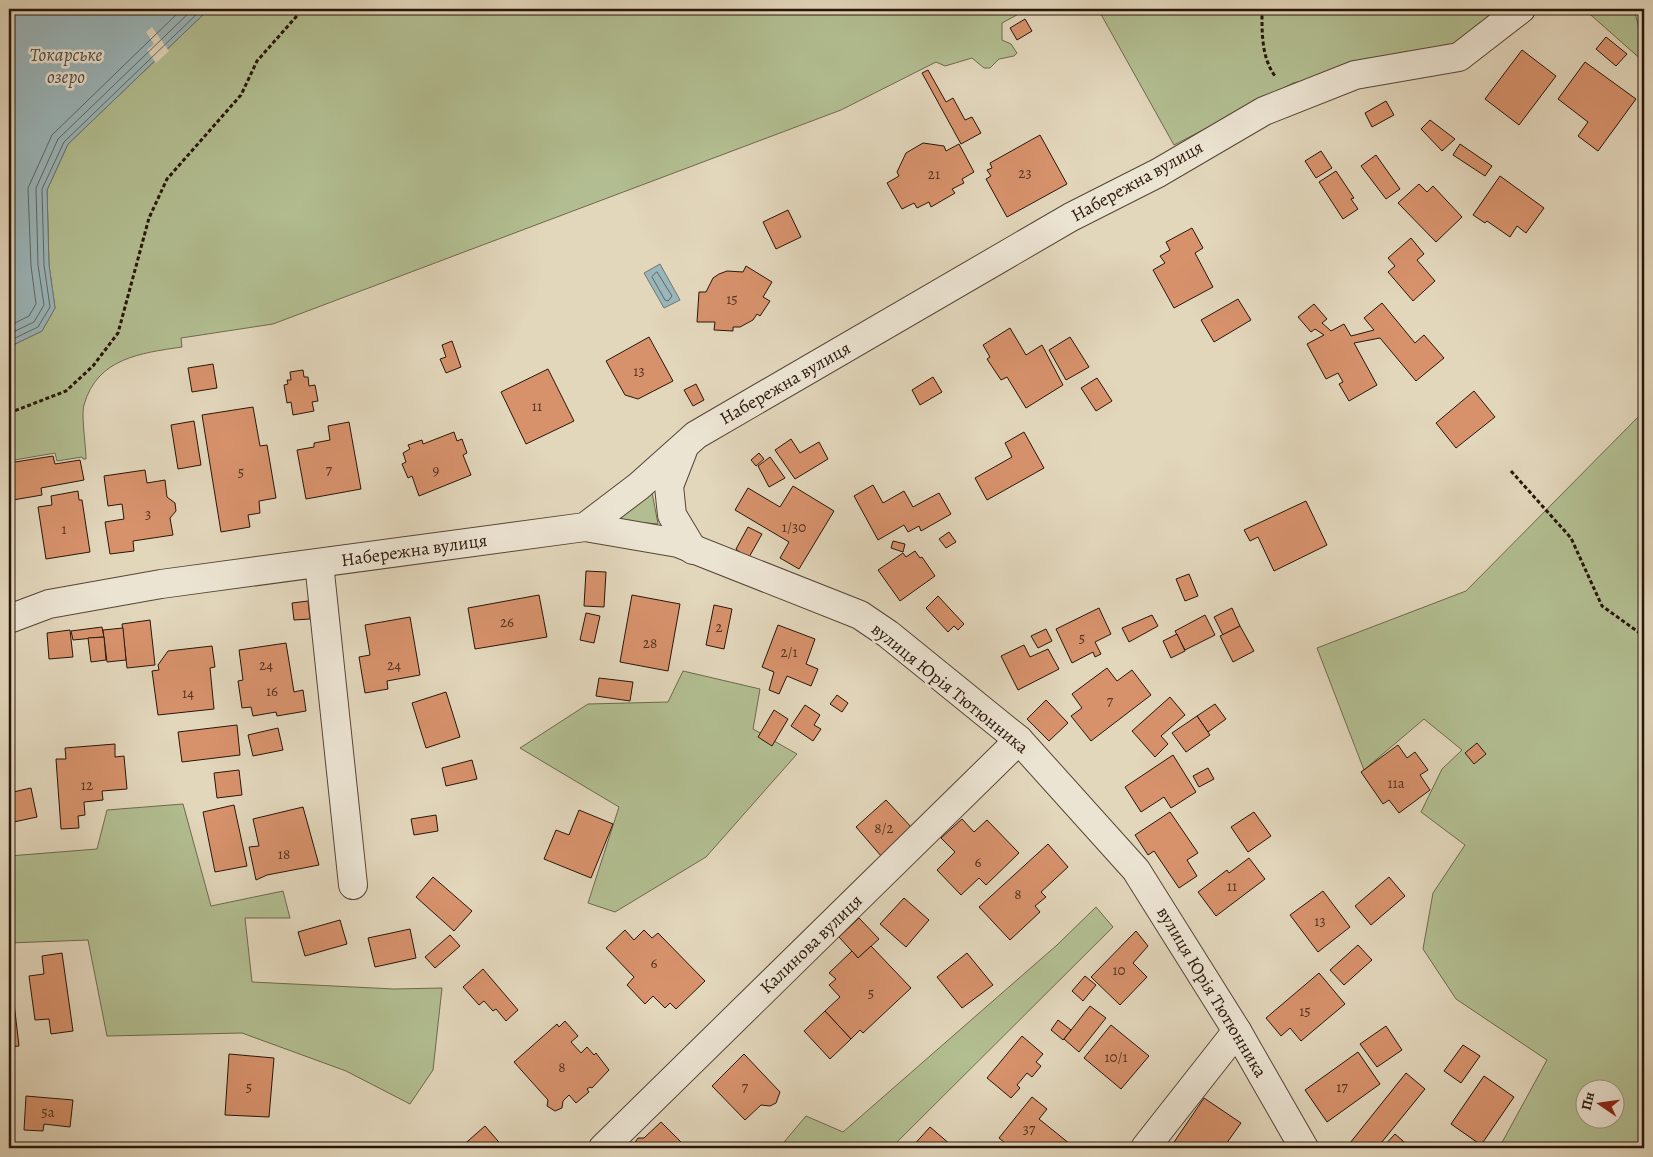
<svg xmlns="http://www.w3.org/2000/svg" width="1653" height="1157" font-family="Alegreya,serif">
	<rect width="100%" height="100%" fill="#e2d6bb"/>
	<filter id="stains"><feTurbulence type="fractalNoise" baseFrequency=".004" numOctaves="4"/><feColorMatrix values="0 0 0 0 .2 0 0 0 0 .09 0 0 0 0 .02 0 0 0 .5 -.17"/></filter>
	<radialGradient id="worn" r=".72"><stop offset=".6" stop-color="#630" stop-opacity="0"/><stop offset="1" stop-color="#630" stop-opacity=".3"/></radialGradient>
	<!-- green -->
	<g fill="#b2be91" stroke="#6d6a4c" fill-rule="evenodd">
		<path d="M209,9H1028L1002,23V40L1011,44L1017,53L1014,56L999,59L990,68H984L972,58L945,66L936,62L841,110L273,324L181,338L182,347C141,353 97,358 84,405C81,415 86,446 86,459H83L82,457L57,461L55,453L9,461V347L42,331L55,308L49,265L47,190L68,144Z"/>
		<polygon points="1098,9 1511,9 1453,46 1293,83 1174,145"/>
		<polygon points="1584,9 1634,9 1639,28 1644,33 1644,62"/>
		<path d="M1644,411V1148H1499L1547,1060L1456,999L1423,949L1433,893L1465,845L1421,812L1442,769L1462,750L1424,719L1364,770L1317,648L1466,591ZM1586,1090H1616V1120H1586Z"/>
		<polygon points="651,487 658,524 612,520"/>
		<polygon points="683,671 760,689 753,729 797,754 706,857 615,912 588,903 619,807 520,748 588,704 668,702"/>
		<polygon points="183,804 211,906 283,891 290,918 245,918 252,982 394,989 442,988 433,1070 410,1104 346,1071 242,1033 107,1036 88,940 9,943 9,856 97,849 107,810"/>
		<polygon points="1096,907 1113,927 891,1148 779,1148 806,1116 843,1132 1057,945"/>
	</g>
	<!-- water -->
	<g fill="#9ab6bb" stroke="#6c7673">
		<polygon points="9,9 209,9 68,144 47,190 49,265 55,308 42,331 9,347"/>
		<polygon points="660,264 680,300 664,308 644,273"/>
	</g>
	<!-- pier -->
	<polygon fill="#e2d6bb" points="152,27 169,51 156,63 147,50 154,44 146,32"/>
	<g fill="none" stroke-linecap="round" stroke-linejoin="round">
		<!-- shore -->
		<g stroke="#616662" stroke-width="1">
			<polygon points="657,272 672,296 668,301 665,300 652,277"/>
			<polyline points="9,326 29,316 36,304 31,266 28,188 52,135 182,9"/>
			<polyline points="9,334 34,322 44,305 38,265 36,188 58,139 193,9"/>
			<polyline points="9,341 38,327 50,307 44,265 42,189 64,142 202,9"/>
		</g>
	</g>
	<!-- building -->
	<g fill="#d7926c" stroke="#281608">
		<polygon points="1025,19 1032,31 1017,40 1010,28"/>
		<polygon points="1606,37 1627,54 1616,66 1596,49"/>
		<polygon points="1522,50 1556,76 1519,125 1485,99"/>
		<polygon points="1585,62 1636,99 1598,151 1578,136 1588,122 1558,99"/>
		<polygon points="928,70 946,102 953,98 965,120 972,117 981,133 961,144 922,73"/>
		<polygon points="1386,101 1394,115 1372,127 1365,113"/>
		<polygon points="1430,120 1455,139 1442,151 1421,129"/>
		<polygon points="1040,135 1067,184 1007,217 986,179 991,176 987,170 992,168 990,163"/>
		<polygon points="923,143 944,146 946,151 959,144 974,172 962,179 964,183 952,189 955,193 931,207 929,202 917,208 914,203 902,209 887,183 899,176 897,172 906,153"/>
		<polygon points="1460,144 1492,166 1485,176 1453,155"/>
		<polygon points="1321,151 1332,168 1316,178 1305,161"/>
		<polygon points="1376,155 1400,189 1386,199 1361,166"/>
		<polygon points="1336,171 1354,198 1351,199 1358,209 1343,219 1319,182"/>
		<polygon points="1500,176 1544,208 1526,233 1517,226 1510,237 1487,221 1485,223 1473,215"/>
		<polygon points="1419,184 1427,192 1433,186 1462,217 1436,242 1398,203"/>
		<polygon points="788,210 801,237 776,249 763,222"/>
		<polygon points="1192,228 1203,248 1195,253 1213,287 1174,308 1153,270 1165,263 1160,256 1170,250 1166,242"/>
		<polygon points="1411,238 1424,254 1417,260 1435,281 1413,301 1388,272 1395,266 1388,258"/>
		<polygon points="746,266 772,282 763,297 770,301 760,316 757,314 753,320 740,327 733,327 733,331 714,330 715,322 697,322 699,292 706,292 713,278 719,274 727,271 743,272"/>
		<polygon points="1238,299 1251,320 1214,342 1201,320"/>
		<polygon points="1382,303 1415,343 1424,335 1444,358 1416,381 1380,338 1354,343 1377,385 1349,401 1339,384 1343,382 1338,373 1326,379 1307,344 1324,335 1315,329 1311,332 1298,317 1314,304 1327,319 1322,323 1331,331 1344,324 1351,336 1374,330 1364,318"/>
		<polygon points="1010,328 1026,355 1042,345 1063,385 1026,408 1007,377 1001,380 987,359 990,357 983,345"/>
		<polygon points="649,337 673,381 638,399 625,395 606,361"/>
		<polygon points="1070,337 1089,367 1066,380 1049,350"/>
		<polygon points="452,341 461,367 446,373 440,359 446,357 442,345"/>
		<polygon points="213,364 217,388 192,392 188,368"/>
		<polygon points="548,369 574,421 526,444 501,392"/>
		<polygon points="303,370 304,377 308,377 309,386 315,385 318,401 312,402 314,411 293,415 291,402 287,403 284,385 288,384 287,380 291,380 290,372"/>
		<polygon points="933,377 942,392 920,405 912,390"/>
		<polygon points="1097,378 1112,401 1096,411 1081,388"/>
		<polygon points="696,384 704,400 693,406 684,390"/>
		<polygon points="1474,391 1495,417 1456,448 1436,423"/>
		<polygon points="253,407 260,446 267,445 276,498 259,501 260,513 248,515 250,527 221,532 202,415"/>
		<polygon points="194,421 201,465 178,469 171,425"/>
		<polygon points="349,422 361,489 306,499 297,450 314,447 314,443 330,440 328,426"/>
		<polygon points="454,432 457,441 462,439 467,453 463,455 471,475 419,496 412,476 408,478 402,464 406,462 403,453 410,449 408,445 422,440 423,444"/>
		<polygon points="1024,432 1044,468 987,500 975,478 1012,457 1005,443"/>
		<polygon points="791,439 800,453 819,442 828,459 795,479 775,450"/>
		<polygon points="759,453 764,459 756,466 751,460"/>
		<polygon points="53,456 55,464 80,460 84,480 41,488 42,495 13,500 9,499 9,463"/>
		<polygon points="770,457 785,478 769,487 758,466"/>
		<polygon points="145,470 147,483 165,480 167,497 175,503 176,511 170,518 173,535 133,541 134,551 110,554 105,522 124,519 122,504 108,506 104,476"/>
		<polygon points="873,485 883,503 904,491 913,507 939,493 951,514 921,531 919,526 908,532 904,525 878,540 854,496"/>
		<polygon points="793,486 834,511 799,569 780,558 789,542 735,510 748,488 780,507"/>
		<polygon points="78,491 79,500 82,500 90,552 46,559 38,507 52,505 51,496"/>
		<polygon points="1306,501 1327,545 1274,571 1258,537 1250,541 1244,530"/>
		<polygon points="748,527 762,534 748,559 736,549"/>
		<polygon points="949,532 956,542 946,548 939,539"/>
		<polygon points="893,541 905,544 903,552 891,548"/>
		<polygon points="915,551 920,558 922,557 935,576 900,601 878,570 903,553 906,557"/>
		<polygon points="586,571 606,572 604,607 584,606"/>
		<polygon points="1189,574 1198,596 1185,601 1176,579"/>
		<polygon points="539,595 547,637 475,649 468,608"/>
		<polygon points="632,595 680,604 668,671 620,662"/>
		<polygon points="938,596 964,624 958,630 954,626 948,632 926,608"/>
		<polygon points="308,601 310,619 294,620 292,603"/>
		<polygon points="714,605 732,609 724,649 706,645"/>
		<polygon points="1099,608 1111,634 1095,642 1101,654 1095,657 1093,652 1072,663 1056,629"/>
		<polygon points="1232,608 1240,626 1223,635 1214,617"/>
		<polygon points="586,613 600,616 594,643 580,640"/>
		<polygon points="1152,615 1158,626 1129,642 1122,628"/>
		<polygon points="1205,615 1215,635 1185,650 1175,631"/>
		<polygon points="410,617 420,675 387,681 388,689 365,693 359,657 370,655 365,625"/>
		<polygon points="150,620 155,665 127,668 122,624"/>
		<polygon points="778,625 815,639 806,664 818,669 811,686 787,676 779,694 769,690 774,672 762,667"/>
		<polygon points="1240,626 1254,651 1233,662 1220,636"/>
		<polygon points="102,627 104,637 73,640 71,631"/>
		<polygon points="123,628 126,660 107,662 103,630"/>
		<polygon points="1046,629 1052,641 1038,648 1031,636"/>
		<polygon points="70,630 73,657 49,659 47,633"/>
		<polygon points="1177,634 1185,651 1171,658 1163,641"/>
		<polygon points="104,637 106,660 91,662 88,638"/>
		<polygon points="286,643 294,692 303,690 306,711 277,716 276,712 253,716 251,707 242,708 238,681 243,680 239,650"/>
		<polygon points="1024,645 1030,657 1048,649 1059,669 1018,690 1001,656"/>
		<polygon points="212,646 215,667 210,668 214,709 158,715 152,671 159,670 158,665 168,651"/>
		<polygon points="1107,668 1117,681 1132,670 1151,695 1091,741 1071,716 1082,708 1072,694"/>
		<polygon points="599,678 633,682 630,701 596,696"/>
		<polygon points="446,692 460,737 426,748 412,703"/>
		<polygon points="837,695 848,703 842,712 830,704"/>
		<polygon points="1170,697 1185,715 1161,736 1168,744 1155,757 1132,731"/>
		<polygon points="1046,700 1068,723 1049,741 1027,719"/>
		<polygon points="1215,704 1226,719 1208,732 1197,716"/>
		<polygon points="805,705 820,715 814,725 821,729 813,741 791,726"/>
		<polygon points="774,710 788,719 772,746 758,737"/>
		<polygon points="1197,716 1210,735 1186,752 1172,733"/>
		<polygon points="237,725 240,755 182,762 178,732"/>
		<polygon points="278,728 283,750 253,756 248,735"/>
		<polygon points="1477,743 1486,754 1474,764 1465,753"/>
		<polygon points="115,744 115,757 124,756 127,789 102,791 103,800 84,802 85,815 78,816 79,828 61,829 56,759 66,759 65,748"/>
		<polygon points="1398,745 1407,758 1415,752 1428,770 1420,775 1430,790 1399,813 1389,800 1383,804 1361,772"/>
		<polygon points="1173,755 1196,792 1171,808 1164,797 1141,812 1125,787"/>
		<polygon points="472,760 477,779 446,786 442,768"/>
		<polygon points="1208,768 1214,779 1199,787 1193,776"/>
		<polygon points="239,770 242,795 217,798 214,773"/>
		<polygon points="31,788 37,817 9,823 9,793"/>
		<polygon points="886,800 913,829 882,857 856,827"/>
		<polygon points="234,805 247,866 215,872 203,812"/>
		<polygon points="303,807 319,865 267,875 256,880 249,847 259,846 253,819"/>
		<polygon points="579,810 613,824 591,878 544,859 556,830 569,835"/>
		<polygon points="1170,812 1198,853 1187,860 1197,876 1179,888 1154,851 1148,855 1135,835"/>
		<polygon points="1254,812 1271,836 1248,852 1231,827"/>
		<polygon points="436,815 438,831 414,835 411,819"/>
		<polygon points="962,819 974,832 987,820 1019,853 986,885 979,878 961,895 937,870 955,852 941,838"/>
		<polygon points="1048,844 1068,867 1041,892 1046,897 1035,906 1040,912 1010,940 979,907"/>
		<polygon points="1249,858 1265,879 1216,916 1198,892 1227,870 1229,873"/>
		<polygon points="433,877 472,911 454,931 416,897"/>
		<polygon points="1389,877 1405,896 1371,925 1355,906"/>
		<polygon points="1323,891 1350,927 1318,952 1290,915"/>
		<polygon points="904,898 929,920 906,947 880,924"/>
		<polygon points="859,918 879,939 858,958 839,937"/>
		<polygon points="340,920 347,944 305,956 298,932"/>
		<polygon points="410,929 416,958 375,967 368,938"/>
		<polygon points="625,930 634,940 644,930 652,938 658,933 705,981 676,1009 670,1003 665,1008 653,996 645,1004 627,985 634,977 606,948"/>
		<polygon points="1136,931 1148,946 1133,963 1147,977 1120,1005 1091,977"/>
		<polygon points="450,935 460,946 435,968 425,957"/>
		<polygon points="1358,945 1372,960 1344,985 1330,970"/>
		<polygon points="871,946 911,988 863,1033 860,1030 851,1039 825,1011 840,997 829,985 836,979 829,973 852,951 858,958"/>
		<polygon points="62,953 73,1031 51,1034 49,1019 35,1020 29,976 44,974 42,956"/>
		<polygon points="967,953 993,985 962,1008 937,977"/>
		<polygon points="9,960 19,1046 9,1047"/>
		<polygon points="483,969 518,1010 506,1021 496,1009 493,1011 484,1001 479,1005 463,987"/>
		<polygon points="1319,973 1345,1004 1301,1041 1290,1028 1281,1036 1266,1018"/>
		<polygon points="1085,976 1096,985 1083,1001 1072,991"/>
		<polygon points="1090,1006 1106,1018 1079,1052 1064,1039"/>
		<polygon points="825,1011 851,1039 830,1059 804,1031"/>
		<polygon points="1058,1020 1071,1030 1063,1040 1051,1030"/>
		<polygon points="565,1021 578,1036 571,1042 581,1053 587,1047 594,1055 596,1053 609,1070 592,1088 590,1087 587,1089 589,1092 576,1103 569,1095 563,1101 562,1108 555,1111 547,1106 548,1100 514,1062 557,1024 559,1027"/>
		<polygon points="1111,1025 1149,1056 1121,1089 1084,1058"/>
		<polygon points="1386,1026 1402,1050 1377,1067 1360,1044"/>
		<polygon points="1022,1036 1043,1054 1036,1062 1041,1066 1032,1077 1027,1073 1017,1085 1020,1088 1011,1098 987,1078"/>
		<polygon points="1463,1045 1480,1056 1461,1083 1444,1071"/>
		<polygon points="1358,1052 1380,1084 1327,1122 1305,1090"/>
		<polygon points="229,1054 274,1058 269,1117 225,1115"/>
		<polygon points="744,1054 780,1092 776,1103 770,1106 761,1105 745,1120 712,1086"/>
		<polygon points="1406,1073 1425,1089 1377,1148 1346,1148"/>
		<polygon points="1484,1076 1514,1097 1481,1145 1451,1124"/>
		<polygon points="26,1096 73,1100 70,1127 44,1124 43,1131 24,1130"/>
		<polygon points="1032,1097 1047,1109 1039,1119 1075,1148 1011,1148 999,1138"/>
		<polygon points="1204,1098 1241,1123 1226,1144 1231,1148 1170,1148"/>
		<polygon points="661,1122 687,1148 631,1148 638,1138 644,1138"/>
		<polygon points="485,1126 504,1148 460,1148"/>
		<polygon points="930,1127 951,1145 948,1148 911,1148"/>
		<polygon points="1395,1134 1411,1148 1382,1148"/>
	</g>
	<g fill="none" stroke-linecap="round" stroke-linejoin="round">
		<defs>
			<g id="street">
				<polyline points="683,450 669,486 672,515 693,550"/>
				<polyline points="585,527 678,543 860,615 888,634 1019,740 1136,870 1237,1031 1304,1148"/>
				<polyline points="319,563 353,885"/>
				<polyline points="9,619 49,604 161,584 585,527 639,486 696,435 1071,217 1158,173 1264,111 1355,75 1459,57 1521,9"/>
				<polyline points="603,1148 1019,740"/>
				<polyline points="1145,1148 1237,1031"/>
			</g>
		</defs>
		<!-- street casing -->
		<use href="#street" stroke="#564635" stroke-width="30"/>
		<!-- path -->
		<g stroke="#281608" stroke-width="3" stroke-dasharray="4 2.5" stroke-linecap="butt">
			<path d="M1262,9C1262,31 1261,57 1275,76"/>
			<polyline points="9,413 66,391 93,366 118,333 149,218 167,179 241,95 257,61 303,9"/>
			<polyline points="1511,471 1571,538 1602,606 1644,636"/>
		</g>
		<!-- street -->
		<use href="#street" stroke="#ece4d3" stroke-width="28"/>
	</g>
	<g text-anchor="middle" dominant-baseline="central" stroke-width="5" stroke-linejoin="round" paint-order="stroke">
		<!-- number labels -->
		<g font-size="15" fill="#543521">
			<text x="1025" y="173">23</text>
			<text x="934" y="174">21</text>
			<text x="732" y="299">15</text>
			<text x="639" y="371">13</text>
			<text x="537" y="406">11</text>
			<text x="329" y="470">7</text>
			<text x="436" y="470">9</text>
			<text x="241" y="472">5</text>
			<text x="148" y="514">3</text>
			<text x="794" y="527">1/30</text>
			<text x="64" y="529">1</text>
			<text x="507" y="622">26</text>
			<text x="719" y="627">2</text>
			<text x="1082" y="638">5</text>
			<text x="650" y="643">28</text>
			<text x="789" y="652">2/1</text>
			<text x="266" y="665">24</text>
			<text x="394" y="665">24</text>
			<text x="272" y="691">16</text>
			<text x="188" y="693">14</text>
			<text x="1110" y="701">7</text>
			<text x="1396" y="783">11а</text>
			<text x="87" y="785">12</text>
			<text x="884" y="828">8/2</text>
			<text x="284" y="854">18</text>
			<text x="978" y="862">6</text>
			<text x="1232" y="886">11</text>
			<text x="1018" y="894">8</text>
			<text x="1320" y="921">13</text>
			<text x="654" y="963">6</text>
			<text x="1119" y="970">10</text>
			<text x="871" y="993">5</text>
			<text x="1305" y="1011">15</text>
			<text x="1116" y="1057">10/1</text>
			<text x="562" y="1067">8</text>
			<text x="249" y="1087">5</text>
			<text x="745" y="1087">7</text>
			<text x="1342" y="1087">17</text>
			<text x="48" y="1112">5а</text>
			<text x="1029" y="1129">37</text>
		</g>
		<!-- street labels -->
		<g font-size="18" fill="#281608" stroke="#ece4d3">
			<text transform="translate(1137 181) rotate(-29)">Набережна вулиця</text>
			<text transform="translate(785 383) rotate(-30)">Набережна вулиця</text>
			<text transform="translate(414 550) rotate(-8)">Набережна вулиця</text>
			<text transform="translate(950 688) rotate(39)">вулиця Юрія Тютюнника</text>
			<text transform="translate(811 944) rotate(-44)">Калинова вулиця</text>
			<text transform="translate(1212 992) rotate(59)">вулиця Юрія Тютюнника</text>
		</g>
		<!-- water labels -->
		<g font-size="19" font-style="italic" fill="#504e47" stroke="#ece4d3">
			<text x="66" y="55">Токарське<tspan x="66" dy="22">озеро</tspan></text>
		</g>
	</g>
	<!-- margin -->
	<rect width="1653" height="1157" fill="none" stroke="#e2d6bb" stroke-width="30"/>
	<rect x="10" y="10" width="1633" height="1137" fill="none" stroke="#281608" stroke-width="2.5"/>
	<rect x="15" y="15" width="1623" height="1127" fill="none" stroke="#281608"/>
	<!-- north arrow -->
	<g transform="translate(1600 1104) rotate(283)"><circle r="24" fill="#ece4d3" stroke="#9e9282"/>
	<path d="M0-4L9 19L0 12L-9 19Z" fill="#8f2418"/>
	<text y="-8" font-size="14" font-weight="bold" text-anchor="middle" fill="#281608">Пн</text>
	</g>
	<rect width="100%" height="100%" filter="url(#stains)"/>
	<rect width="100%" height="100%" fill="url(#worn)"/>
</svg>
